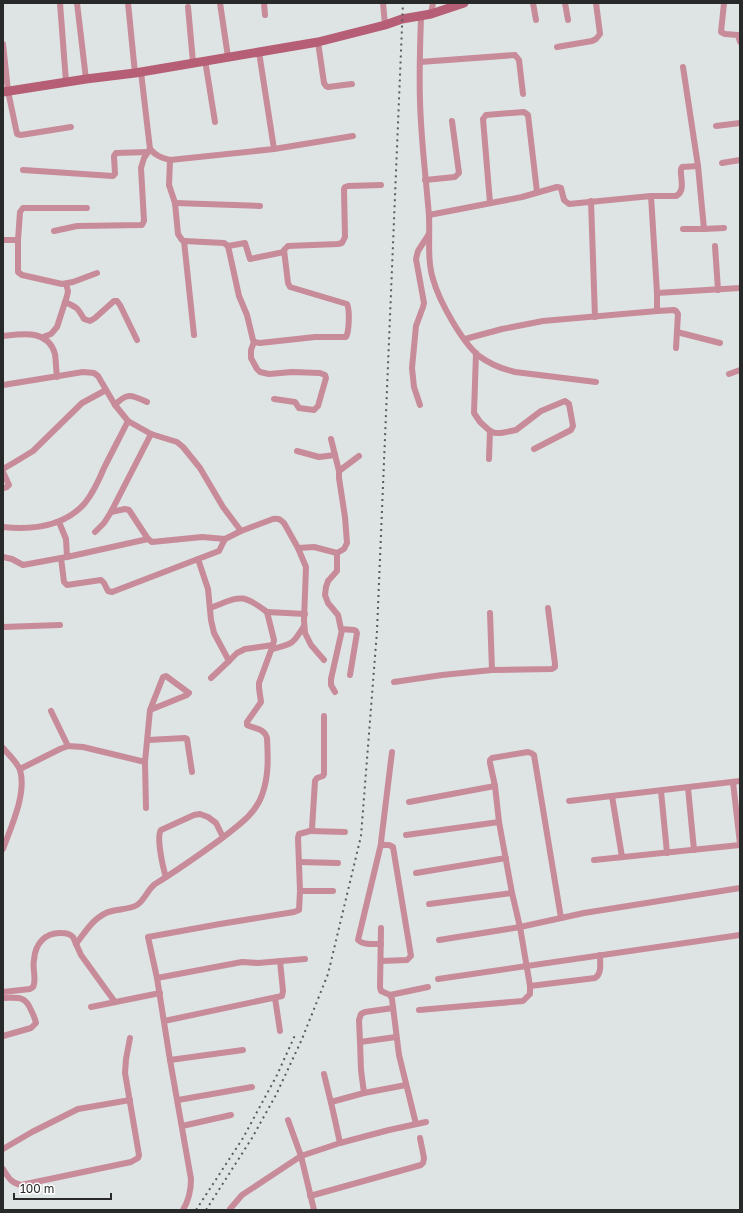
<svg xmlns="http://www.w3.org/2000/svg" width="743" height="1213" font-family="'Golos Text',sans-serif">
	<rect width="100%" height="100%" fill="#dee3e4"/>
	<g fill="none" stroke-linecap="round" stroke-linejoin="round">
		<!-- street -->
		<g stroke="#c88b99" stroke-width="6">
			<polyline points="60,3 66,82"/>
			<polyline points="77,3 86,79"/>
			<polyline points="128,3 135,73"/>
			<polyline points="220,3 228,57"/>
			<polyline points="264,3 265,15"/>
			<polyline points="383,3 385,25"/>
			<polyline points="533,3 536,20"/>
			<polyline points="565,3 568,20"/>
			<polyline points="724,3 721,32 725,34 738,35 740,42"/>
			<polyline points="188,7 193,62"/>
			<polyline points="431,14 433,3"/>
			<path d="M421,17C420,45 419,73 420,101C421,140 426,178 429,216C430,236 427,260 433,279C439,301 462,342 479,356C490,364 502,369 515,372L596,382"/>
			<polyline points="318,42 324,83 326,86 328,87 352,84"/>
			<polyline points="3,44 8,91 17,134 21,135 71,127"/>
			<polyline points="557,47 592,41 596,39 600,34 596,3"/>
			<polyline points="205,60 215,122"/>
			<polyline points="420,62 515,55 519,60 523,94"/>
			<path d="M141,72L150,149C156,156 162,158 170,160L274,149L259,52"/>
			<polyline points="716,126 740,123"/>
			<polyline points="274,149 353,136"/>
			<polyline points="170,160 169,185 175,203 178,234 182,240 184,241 194,335"/>
			<polyline points="722,163 740,160"/>
			<polyline points="23,170 113,176 115,174 114,156 116,153 148,152"/>
			<polyline points="425,180 455,177 459,173 452,121"/>
			<path d="M651,196H676C686,191 680,178 681,169L682,167L698,166L683,67"/>
			<polyline points="591,201 595,317"/>
			<polyline points="175,203 260,206"/>
			<polyline points="490,203 483,119 486,115 524,112 528,115 537,192"/>
			<polyline points="429,215 522,197 557,187 561,188 564,200 569,204 651,196 657,293 657,311 543,321 502,329 465,339"/>
			<polyline points="683,229 704,229 698,166"/>
			<polyline points="704,229 724,228"/>
			<polyline points="54,231 77,226 142,225 144,221 141,168 144,158 150,149"/>
			<polyline points="3,240 18,240 20,212 23,208 87,208"/>
			<polyline points="18,240 18,272 22,275 62,284 73,282 97,273"/>
			<path d="M184,241L224,243L228,246L239,296L247,315L253,340L254,342L260,343L315,337H346C349,332 350,310 347,304L290,287L288,283L284,250L288,246L338,244L342,243L345,237L344,189L345,187L348,186L381,185"/>
			<polyline points="228,246 245,243 250,259 284,252"/>
			<polyline points="715,246 718,290"/>
			<polyline points="657,293 740,288"/>
			<path d="M65,302C78,308 77,307 84,319L90,321L95,318L114,301H117L120,305L137,340"/>
			<polyline points="657,311 674,310 676,311 678,314 676,348"/>
			<polyline points="677,332 720,343"/>
			<path d="M3,336C22,334 48,329 55,354C56,361 56,369 57,377"/>
			<polyline points="43,337 51,334 57,327 67,296 68,291 66,284"/>
			<polyline points="254,342 251,350 251,358 257,369 260,372 269,374 292,372 320,373 325,375 326,378 318,406 314,410 299,408 295,402 274,399"/>
			<polyline points="476,353 474,413 480,422 490,431 495,433 501,433 516,430 541,411 565,401 569,404 573,426 571,430 534,449"/>
			<polyline points="729,374 740,370"/>
			<polyline points="3,385 83,372 94,373 98,376 115,405 128,421"/>
			<path d="M115,405C127,392 132,395 147,402"/>
			<polyline points="420,405 414,387 412,368 416,326 423,307 424,303 416,259 418,251 429,234"/>
			<polyline points="331,439 339,471"/>
			<polyline points="297,451 319,457 335,455"/>
			<polyline points="489,459 490,431"/>
			<polyline points="3,469 15,462 33,451 82,403 106,390"/>
			<polyline points="3,472 9,485 7,487 3,488"/>
			<polyline points="111,512 125,509 129,510 148,539 152,542 202,537 225,539"/>
			<polyline points="59,522 66,539 67,557 61,558 64,582 67,585 101,580 104,583 108,591 112,592 198,559"/>
			<path d="M3,527C32,530 64,527 85,503C93,493 99,480 104,468C112,452 120,437 128,421L151,434L177,442L183,447L200,468L223,507L241,531L273,519C278,518 280,519 284,523L298,548L306,567L304,620L305,633L311,645L324,660"/>
			<polyline points="241,531 225,539 219,551 198,559 208,589 211,620 214,633 229,661 237,653 245,649 273,645"/>
			<polyline points="95,532 104,523 111,512 151,434"/>
			<polyline points="298,548 314,547 337,553 337,571 328,581 326,587 325,595 328,603 338,615 341,629 354,630 356,631 357,633 350,675"/>
			<polyline points="337,553 344,549 347,543 345,517 339,478 339,471 359,456"/>
			<polyline points="3,557 12,559 23,565 61,558"/>
			<polyline points="67,557 148,539"/>
			<path d="M210,608C240,597 241,592 267,612"/>
			<polyline points="490,613 492,670"/>
			<polyline points="3,627 60,625"/>
			<path d="M272,649C293,644 293,644 304,626"/>
			<polyline points="211,678 229,661"/>
			<polyline points="394,682 442,675 492,670 552,669 555,667 555,664 548,608"/>
			<polyline points="335,692 331,685 331,679 342,630"/>
			<polyline points="51,711 68,746"/>
			<polyline points="148,740 185,738 187,739 192,772"/>
			<path d="M3,748C8,754 17,762 20,770C27,793 11,827 3,849"/>
			<polyline points="145,762 146,808"/>
			<polyline points="20,769 60,749 68,746 83,747 145,762 150,710 163,677 166,676 189,693 187,695 150,710"/>
			<polyline points="733,782 740,844"/>
			<polyline points="688,788 694,850"/>
			<polyline points="661,791 667,853"/>
			<polyline points="612,796 622,857"/>
			<polyline points="569,801 740,781"/>
			<polyline points="409,802 495,786"/>
			<polyline points="310,831 345,832"/>
			<polyline points="406,835 499,822"/>
			<polyline points="594,860 740,845"/>
			<polyline points="299,862 338,863"/>
			<polyline points="416,873 506,858"/>
			<path d="M166,877C163,868 156,837 161,830L194,815L200,814L208,817L216,823L223,837"/>
			<polyline points="300,891 333,891"/>
			<polyline points="429,904 512,893"/>
			<polyline points="381,928 380,987 381,991 390,995 392,999 399,1055 416,1124"/>
			<polyline points="439,940 520,927 584,913 740,888"/>
			<path d="M76,944C86,931 95,915 112,911C120,909 130,909 137,905C144,901 148,889 155,884C178,870 199,855 221,839C237,826 255,815 262,795C269,776 268,757 267,738C264,728 255,729 247,725V722L261,702L259,688V683L273,645L274,640L267,612L305,614"/>
			<path d="M381,944C373,944 363,945 358,940L381,844"/>
			<polyline points="381,961 407,960 411,956 393,847 389,845 383,845 381,842 392,752"/>
			<polyline points="157,978 242,962 258,963 305,959"/>
			<polyline points="438,979 740,935"/>
			<polyline points="530,986 520,927 512,893 499,822 495,786 490,763 490,760 492,758 528,752 531,753 534,755 561,918"/>
			<path d="M3,992L30,989L33,987C37,980 32,968 34,960C35,944 45,932 62,933C66,933 70,934 73,937L81,955L115,1002"/>
			<polyline points="390,995 428,987"/>
			<path d="M3,998C17,998 25,995 31,1010C33,1014 35,1018 36,1023L31,1028L3,1036"/>
			<polyline points="275,998 280,1031"/>
			<polyline points="91,1007 160,993"/>
			<path d="M419,1010L523,1001L530,994V986L595,978C602,974 600,963 600,955"/>
			<polyline points="164,1021 282,996 283,991 280,961"/>
			<polyline points="360,1042 359,1020 361,1014 365,1012 393,1008"/>
			<polyline points="170,1060 243,1050"/>
			<polyline points="324,1074 333,1111 340,1143"/>
			<polyline points="364,1093 406,1085"/>
			<polyline points="178,1100 252,1087"/>
			<polyline points="331,1102 364,1093 361,1070 360,1042 396,1037"/>
			<polyline points="288,1120 301,1156 314,1210"/>
			<polyline points="182,1126 231,1115"/>
			<polyline points="3,1149 32,1132 78,1109 130,1100"/>
			<path d="M3,1169C8,1177 11,1183 21,1185L131,1162L138,1158L139,1155L125,1073L126,1059L130,1038"/>
			<polyline points="310,1196 421,1165 423,1163 424,1158 420,1138"/>
			<path d="M183,1210C189,1200 191,1191 191,1179L170,1060L157,978L148,937L220,924L294,912L299,910L300,891L298,838L299,834L310,831L312,829L315,781L317,778L323,776L324,774V716"/>
			<polyline points="231,1210 230,1209 242,1195 301,1156 340,1143 389,1130 426,1122"/>
		</g>
		<!-- secondary -->
		<polyline stroke="#b65e75" stroke-width="9" points="3,92 86,79 135,73 318,42 385,25 402,19 431,14 464,3"/>
		<!-- rail -->
		<g stroke="#595c5c" stroke-width="2" stroke-dasharray="2 4" stroke-linecap="butt">
			<polyline points="196,1210 243,1138 277,1075 296,1033"/>
			<polyline points="206,1210 252,1138 276,1095 302,1039 328,974 361,836 377,631 403,3"/>
		</g>
	</g>
	<!-- border -->
	<rect width="743" height="1213" fill="none" stroke="#282a2a" stroke-width="8"/>
	<!-- scale -->
	<path d="M14 1193v6h97v-6" fill="none" stroke="#282a2a" stroke-width="2"/>
	<text x="20" y="1193" font-size="12" fill="#282a2a" stroke="#ffffff" stroke-width="3" paint-order="stroke">100 m</text>
</svg>
